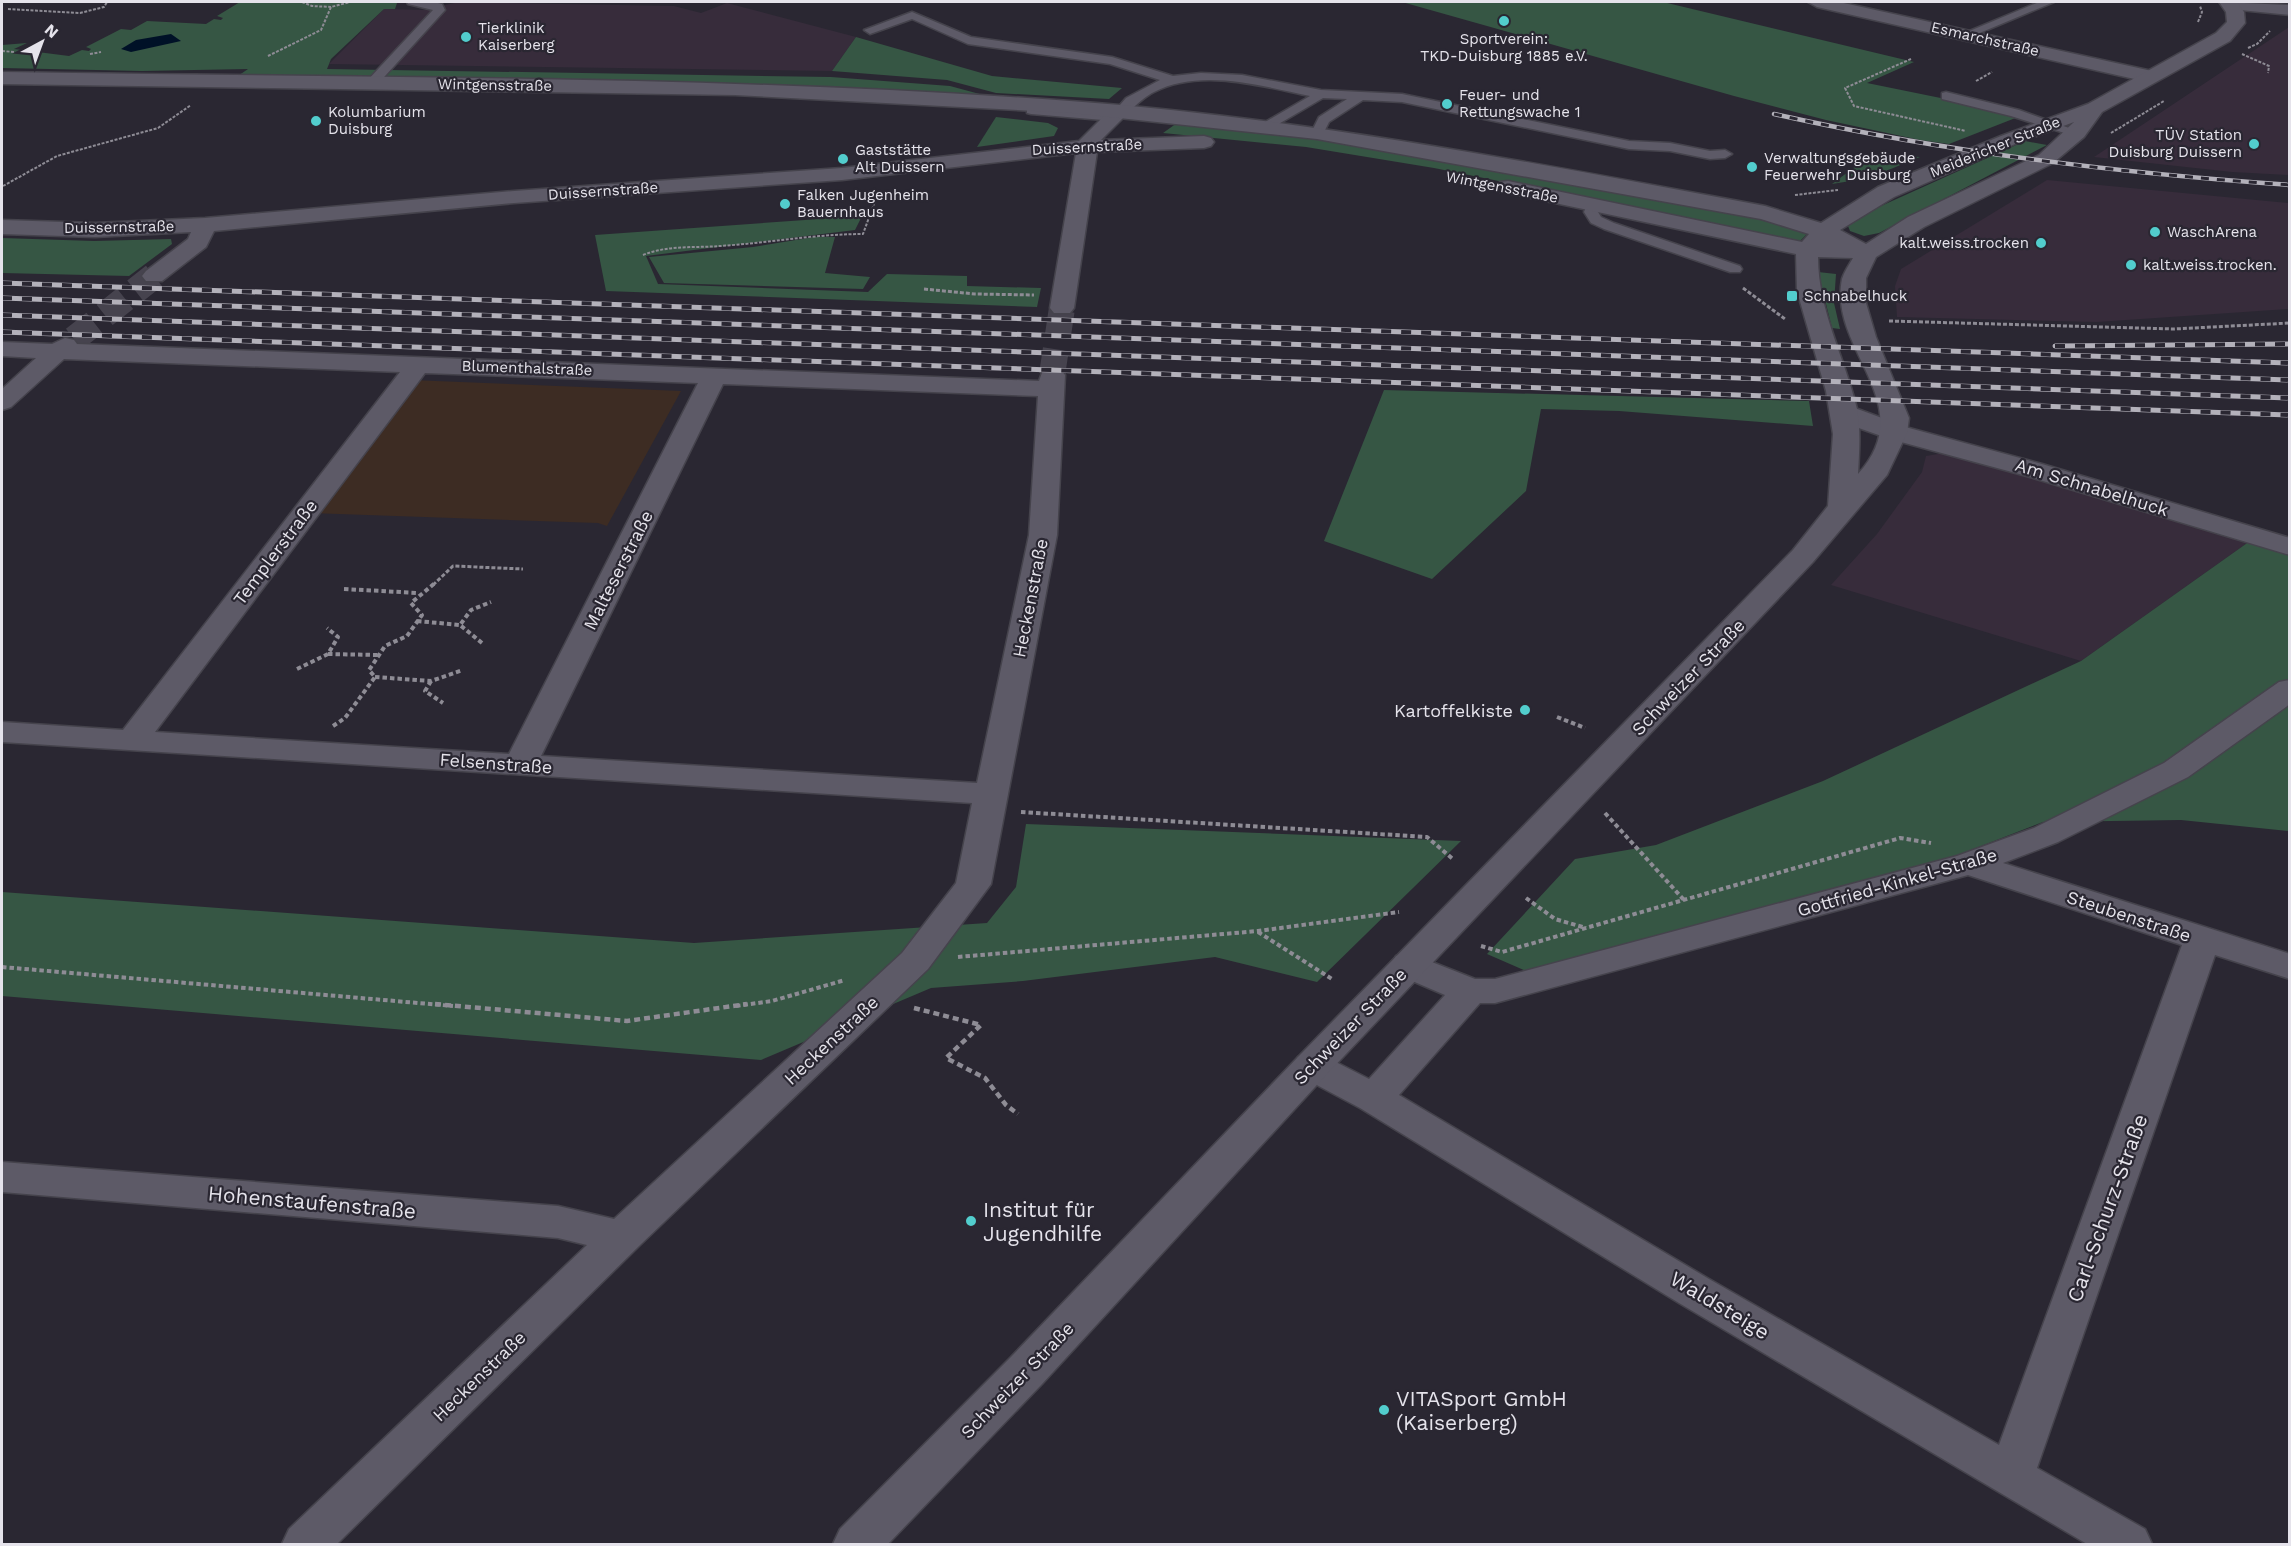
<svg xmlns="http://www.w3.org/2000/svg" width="2291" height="1546" font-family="'Work Sans',sans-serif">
	<rect width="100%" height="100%" fill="#2a2732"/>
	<!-- commercial -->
	<g fill="#372c3b">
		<polygon points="459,2 674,6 701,13 727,3 856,37 832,71 329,64 384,9 423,10"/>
		<polygon points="2289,27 2289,175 2232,172 2094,157"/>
		<polygon points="2047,180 2289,203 2289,309 2097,322 1897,317 1895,286 1901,269"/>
		<polygon points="1944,453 2250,541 2081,661 1831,585 1877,534 1922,472 1926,456"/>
	</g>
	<!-- education -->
	<polygon fill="#3d2c23" points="411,380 681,391 607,526 598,523 310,513"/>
	<!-- green -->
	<g fill="#365644">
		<polygon points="240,2 397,3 395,9 384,9 331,59 327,69 831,77 950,86 987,96 728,84 235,78 248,69 142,71 2,68 2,45 27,43 14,49 69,56 82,50 89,51 91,49 86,47 121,29 131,30 147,21 206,24 214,19 221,20 223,18 217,16"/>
		<polygon points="1402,2 1663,2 1914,62 1867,83 1975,105 2018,117 1949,144 1920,140 1826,120 1734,96"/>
		<polygon points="856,37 992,76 1122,88 1109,99 996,93 947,80 832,71"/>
		<polygon points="996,117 1048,123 1058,128 1054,136 977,147"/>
		<polygon points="1177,123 1316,138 1734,212 1793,226 1807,234 1801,240 1794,240 1434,168 1306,147 1163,133"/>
		<polygon points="2025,141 2047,145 1879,233 1864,236 1850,231 1848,226 1861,215"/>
		<polygon points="1872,154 1920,157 1869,178 1832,184"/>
		<polygon points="862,216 855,230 646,256 658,284 868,292 887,274 967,276 967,286 1041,288 1037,307 606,291 595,235"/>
		<polygon points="814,237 835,237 825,273 870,277 863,289 664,283 649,257 753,247"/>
		<polygon points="2,238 94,241 171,239 172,244 129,276 2,273"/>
		<polygon points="1818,272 1836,274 1834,303 1840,329 1832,328"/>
		<polygon points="1384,390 1809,401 1813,426 1619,411 1541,409 1526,491 1432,579 1324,541"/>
		<polygon points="2250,541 2289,553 2289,831 2181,820 2043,822 1953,857 1526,971 1487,954 1575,859 1656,845 1823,781 2081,661"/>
		<polygon points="1026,824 1461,841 1317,982 1215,957 1023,981 931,988 761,1060 2,996 2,892 694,943 987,923 1016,887"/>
	</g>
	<!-- water -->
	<polygon fill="#001127" points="171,34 181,41 131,52 121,49 136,40"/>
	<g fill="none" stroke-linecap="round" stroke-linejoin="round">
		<!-- minor-tunnel -->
		<g stroke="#46434e" stroke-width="26" stroke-dasharray="26 13" stroke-linecap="butt">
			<polyline points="74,339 154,276"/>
			<polyline points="1052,375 1062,308"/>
		</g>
		<defs>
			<g id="service">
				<polygon points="407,2 438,3 442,4 445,10 375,87 367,87 367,81 433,10 408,4"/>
				<polygon points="2039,2 2054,2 1970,37 1960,35"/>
				<path d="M912,12L971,37L1112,57L1173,76L1201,73L1242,75L1321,90L1402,94L1629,141L1670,143L1710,151L1725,150L1732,154L1725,158L1710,159L1670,151L1629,149L1402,102L1363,100L1329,122L1322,136L1317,137L1311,133L1319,117L1347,99L1323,98L1265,132L1259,128L1260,125L1310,96C1261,86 1201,68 1154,92C1141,98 1123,119 1115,121L1031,114L1027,113V107L1113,113L1126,98L1160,80L1110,64L968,44L912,19L870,34L864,30Z"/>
				<polygon points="1946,92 2019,110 2083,133 2077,137 2011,116 1942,99 1942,93"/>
				<polygon points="1593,201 1600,205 1598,212 1601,217 1614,223 1740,266 1742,269 1740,272 1730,272 1604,229 1591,223 1584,212 1588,202"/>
			</g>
			<g id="minor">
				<polygon points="1808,2 1839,2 2152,71 2162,77 2152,83 1817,7"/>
				<polygon points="2223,2 2290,5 2290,15 2230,9 2224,8"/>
				<polygon points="1119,106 1126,108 1129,112 1101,140 1204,136 1211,138 1214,142 1211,146 1204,148 1097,152 1074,308 1070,313 1054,313 1050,308 1076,153 842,180 514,203 214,231 206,247 162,281 146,281 142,276 146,271 188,239 191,232 95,237 2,234 2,220 95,223 205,218 514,191 842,168 1079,141 1112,108"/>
				<path d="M65,338L74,340L77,344L1039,381L1043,370L1052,367L1061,370L1065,375L1057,535L991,884L928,969L639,1246L337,1544H282L289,1529L587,1245L558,1238L2,1192V1162L558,1206L614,1219L902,953L956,883L972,803L2,742V722L123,730L400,372L64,359L11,407L2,410V389L36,358L2,356V342L52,344ZM425,373L698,383L509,754L155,732ZM723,384L1038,396L1029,535L977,783L541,756Z"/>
				<polygon points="1844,404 1909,428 2042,464 2290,538 2290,555 2023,475 1890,439 1853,426 1835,417 1831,412 1835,407"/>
				<path d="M2290,680V704L2188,777L2058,842L2003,863L2290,954V979L2215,955L2037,1468L2145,1529L2152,1544H2087L1679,1303L1360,1108L1298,1075L1293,1066L1298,1057L1312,1053L1326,1057L1369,1079L1445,995L1396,974L1391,965L1396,956L1409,953L1475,979H1495L1957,856L2034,828L2164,763L2279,682ZM1968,875L2182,945L1999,1445L1709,1279L1399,1095L1480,1003H1495Z"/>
			</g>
			<path id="secondary" d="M2219,2H2237L2244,12L2245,23L2230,41L2102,112L2084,137L2053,163L1924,227L1876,257L1866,278V303L1876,337L1909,418L1907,433L1887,475L1813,562L1326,1075L1042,1384L888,1544H833L840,1529L1010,1358L1298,1057L1793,550L1828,506L1833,434L1826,391L1797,291L1796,254L1508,193L1500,192L1497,187L1500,182L1508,181L1802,242L1809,234L1761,219L1317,139L1072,113L735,95L2,84V72C358,78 715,75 1070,101C1304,118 1535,163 1765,206L1821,223L1878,187L2001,136L2088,104L2216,33L2227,22L2226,12ZM2074,122L2039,155L1908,217L1866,244L1840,230L1894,197L2015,144ZM1818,257L1853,258C1849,265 1844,272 1842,279C1828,350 1922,404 1858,474C1859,453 1861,431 1857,409C1845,358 1818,311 1818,257Z"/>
		</defs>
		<!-- service casing -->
		<use href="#service" stroke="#45434c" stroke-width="3"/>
		<!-- minor casing -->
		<use href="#minor" stroke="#45434c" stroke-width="3"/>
		<!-- secondary casing -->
		<use href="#secondary" stroke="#45434c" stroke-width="3"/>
		<!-- path-far3 -->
		<g stroke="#8e8c95" stroke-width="2" stroke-dasharray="3 1.5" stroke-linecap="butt">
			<polyline points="302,2 312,6 331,7"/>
			<polyline points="8,9 80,13 104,7 107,2"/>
			<polyline points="2198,22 2202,12 2200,6"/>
			<polyline points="2248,48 2257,44 2270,31"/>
			<polyline points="2,51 14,52"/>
			<polyline points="90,54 101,52"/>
			<polyline points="2242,54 2269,66 2268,73"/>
			<polyline points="268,56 321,30 331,7 350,2"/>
			<polyline points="1911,59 1845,88 1854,106 1966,131"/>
			<polyline points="1976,81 1992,72"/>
			<polyline points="2111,133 2164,101"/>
			<polyline points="3,186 57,156 158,128 191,105"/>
			<polyline points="1795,195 1838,190"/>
			<path d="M643,255C667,245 695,248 720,246C768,243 815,234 863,234L878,193"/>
		</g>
		<!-- path-far2 -->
		<g stroke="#8e8c95" stroke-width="3" stroke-dasharray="4 2" stroke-linecap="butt">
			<polyline points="1743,288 1785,319"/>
			<polyline points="924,289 975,294 1034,295"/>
			<polyline points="1889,321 2174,329 2290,323"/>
			<polyline points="433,585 453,566 523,569"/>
		</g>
		<!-- path-far1 -->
		<g stroke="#8e8c95" stroke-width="4" stroke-dasharray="4.5 3" stroke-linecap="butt">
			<polyline points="344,589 418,593"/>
			<polyline points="417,621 460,625"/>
			<polyline points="482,643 460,625 471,610 491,602"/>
			<polyline points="328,654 379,655"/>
			<polyline points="297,669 328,654 338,637 327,628"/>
			<polyline points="375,677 431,681 463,670"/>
			<polyline points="431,681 425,691 443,703"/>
			<polyline points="1557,717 1585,728"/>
			<polyline points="333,726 345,718 375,677 369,670 385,646 407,636 422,615 411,603 435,583"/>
			<polyline points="1021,812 1427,837 1454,860"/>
			<polyline points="1605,813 1684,900"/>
			<polyline points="1526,898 1555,919 1586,928"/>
			<polyline points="1258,932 1332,979"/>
			<polyline points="1481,946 1502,952 1900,838 1931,843"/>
			<polyline points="958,957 1258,931 1399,912"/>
			<polyline points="2,967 453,1006"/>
			<polyline points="736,1006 772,1001 845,980"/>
		</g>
		<!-- path -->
		<g stroke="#8e8c95" stroke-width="4.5" stroke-dasharray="6 4" stroke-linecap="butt">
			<polyline points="435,1004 627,1021 747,1004"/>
			<polyline points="914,1008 981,1025 946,1058 985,1078 1006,1105 1018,1114"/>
		</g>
		<!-- service -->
		<use href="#service" fill="#5d5a67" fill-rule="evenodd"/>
		<!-- minor -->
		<use href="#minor" fill="#5d5a67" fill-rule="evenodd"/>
		<!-- secondary -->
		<use href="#secondary" fill="#5d5a67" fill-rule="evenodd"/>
		<defs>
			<path id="rail-far1" d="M1774,114C1944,152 2116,173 2290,185"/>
			<g id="rail">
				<polyline points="2,283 2290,363"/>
				<polyline points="2,298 2290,380"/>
				<polyline points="2,315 2290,398"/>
				<polyline points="2,332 2290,415"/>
				<polyline points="2055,346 2290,344"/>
			</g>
		</defs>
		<!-- rail-far1 casing -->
		<use href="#rail-far1" stroke="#b3b1ba" stroke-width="4.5"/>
		<!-- rail casing -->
		<use href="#rail" stroke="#b3b1ba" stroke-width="5"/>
		<!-- rail-far1 -->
		<use href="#rail-far1" stroke="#2a2732" stroke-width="3" stroke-dasharray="8" stroke-linecap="butt"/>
		<!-- rail -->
		<use href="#rail" stroke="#2a2732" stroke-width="4" stroke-dasharray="10" stroke-linecap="butt"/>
	</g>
	<!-- markers -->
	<g fill="#52cdcd" stroke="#2a2732" stroke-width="2">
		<circle cx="1504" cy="21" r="6"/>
		<circle cx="466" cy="37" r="6"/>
		<circle cx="1447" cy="104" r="6"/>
		<circle cx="316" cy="121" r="6"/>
		<circle cx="2254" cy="144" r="6"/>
		<circle cx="843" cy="159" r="6"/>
		<circle cx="1752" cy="167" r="6"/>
		<circle cx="785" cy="204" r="6"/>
		<circle cx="2155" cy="232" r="6"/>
		<circle cx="2041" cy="243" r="6"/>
		<circle cx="2131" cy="265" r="6"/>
		<rect x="1786" y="290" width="12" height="12" rx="3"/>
		<circle cx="1525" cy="710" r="6"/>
		<circle cx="971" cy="1221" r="6"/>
		<circle cx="1384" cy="1410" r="6"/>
	</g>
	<g text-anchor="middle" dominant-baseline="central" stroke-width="4.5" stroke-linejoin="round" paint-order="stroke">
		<!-- far-poi labels -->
		<g font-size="15" fill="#e5e3eb" stroke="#2a2732" text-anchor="start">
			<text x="478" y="28">Tierklinik<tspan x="478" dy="17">Kaiserberg</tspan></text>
			<text x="1504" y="39" text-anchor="middle">Sportverein:<tspan x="1504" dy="17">TKD-Duisburg 1885 e.V.</tspan></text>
			<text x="1459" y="95">Feuer- und<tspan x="1459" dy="17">Rettungswache 1</tspan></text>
			<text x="328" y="112">Kolumbarium<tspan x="328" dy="17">Duisburg</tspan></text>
			<text x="2242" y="135" text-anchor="end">TÜV Station<tspan x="2242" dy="17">Duisburg Duissern</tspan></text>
			<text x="855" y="150">Gaststätte<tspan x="855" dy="17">Alt Duissern</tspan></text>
			<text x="1764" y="158">Verwaltungsgebäude<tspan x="1764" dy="17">Feuerwehr Duisburg</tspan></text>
			<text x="797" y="195">Falken Jugenheim<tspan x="797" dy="17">Bauernhaus</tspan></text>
			<text x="2167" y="232">WaschArena</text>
			<text x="2029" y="243" text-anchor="end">kalt.weiss.trocken</text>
			<text x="2143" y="265">kalt.weiss.trocken.</text>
			<text x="1804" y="296">Schnabelhuck</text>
		</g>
		<!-- far-street labels -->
		<g font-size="15" fill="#e5e3eb" stroke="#2a2732">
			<text transform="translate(1985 39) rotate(13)">Esmarchstraße</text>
			<text transform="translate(495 85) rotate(1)">Wintgensstraße</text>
			<text transform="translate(1087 147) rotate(-3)">Duissernstraße</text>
			<text transform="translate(1995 147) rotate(-22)">Meidericher Straße</text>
			<text transform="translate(1502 187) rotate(11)">Wintgensstraße</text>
			<text transform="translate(603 191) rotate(-4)">Duissernstraße</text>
			<text transform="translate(119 227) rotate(-1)">Duissernstraße</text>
			<text transform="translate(527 368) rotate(2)">Blumenthalstraße</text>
		</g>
		<!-- street labels -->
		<g font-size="18" fill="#e5e3eb" stroke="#2a2732">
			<text transform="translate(2092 487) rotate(17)">Am Schnabelhuck</text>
			<text transform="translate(275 552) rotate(-53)">Templerstraße</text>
			<text transform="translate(618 570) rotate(-63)">Malteserstraße</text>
			<text transform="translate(1030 598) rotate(-79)">Heckenstraße</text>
			<text transform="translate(1688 677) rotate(-46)">Schweizer Straße</text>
			<text transform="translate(496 763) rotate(4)">Felsenstraße</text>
			<text transform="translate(1897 882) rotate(-16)">Gottfried-Kinkel-Straße</text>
			<text transform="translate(2129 916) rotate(18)">Steubenstraße</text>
			<text transform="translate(1350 1026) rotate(-46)">Schweizer Straße</text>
			<text transform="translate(831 1040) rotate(-43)">Heckenstraße</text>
			<text transform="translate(479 1376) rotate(-44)">Heckenstraße</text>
			<text transform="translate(1017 1380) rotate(-46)">Schweizer Straße</text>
		</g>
		<!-- poi labels -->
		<g font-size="18" fill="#e5e3eb" stroke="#2a2732" text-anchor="end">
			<text x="1513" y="710">Kartoffelkiste</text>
		</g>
		<!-- near-street labels -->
		<g font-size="21" fill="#e5e3eb" stroke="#2a2732">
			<text transform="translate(312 1202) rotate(5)">Hohenstaufenstraße</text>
			<text transform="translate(2107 1208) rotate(-70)">Carl-Schurz-Straße</text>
			<text transform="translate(1720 1305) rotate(31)">Waldsteige</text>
		</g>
		<!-- near-poi labels -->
		<g font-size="21" fill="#e5e3eb" stroke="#2a2732" text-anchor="start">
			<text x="983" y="1209">Institut für<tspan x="983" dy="24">Jugendhilfe</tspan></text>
			<text x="1396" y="1398">VITASport GmbH<tspan x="1396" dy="24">(Kaiserberg)</tspan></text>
		</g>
	</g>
	<!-- border -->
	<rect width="2291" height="1546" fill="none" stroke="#e5e3eb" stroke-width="6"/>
	<!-- north arrow -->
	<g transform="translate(42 42) rotate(41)" stroke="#2a2732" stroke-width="4.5" paint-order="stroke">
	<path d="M0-4.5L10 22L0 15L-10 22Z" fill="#e5e3eb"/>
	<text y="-9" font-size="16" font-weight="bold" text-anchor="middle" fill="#e5e3eb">N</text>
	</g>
</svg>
